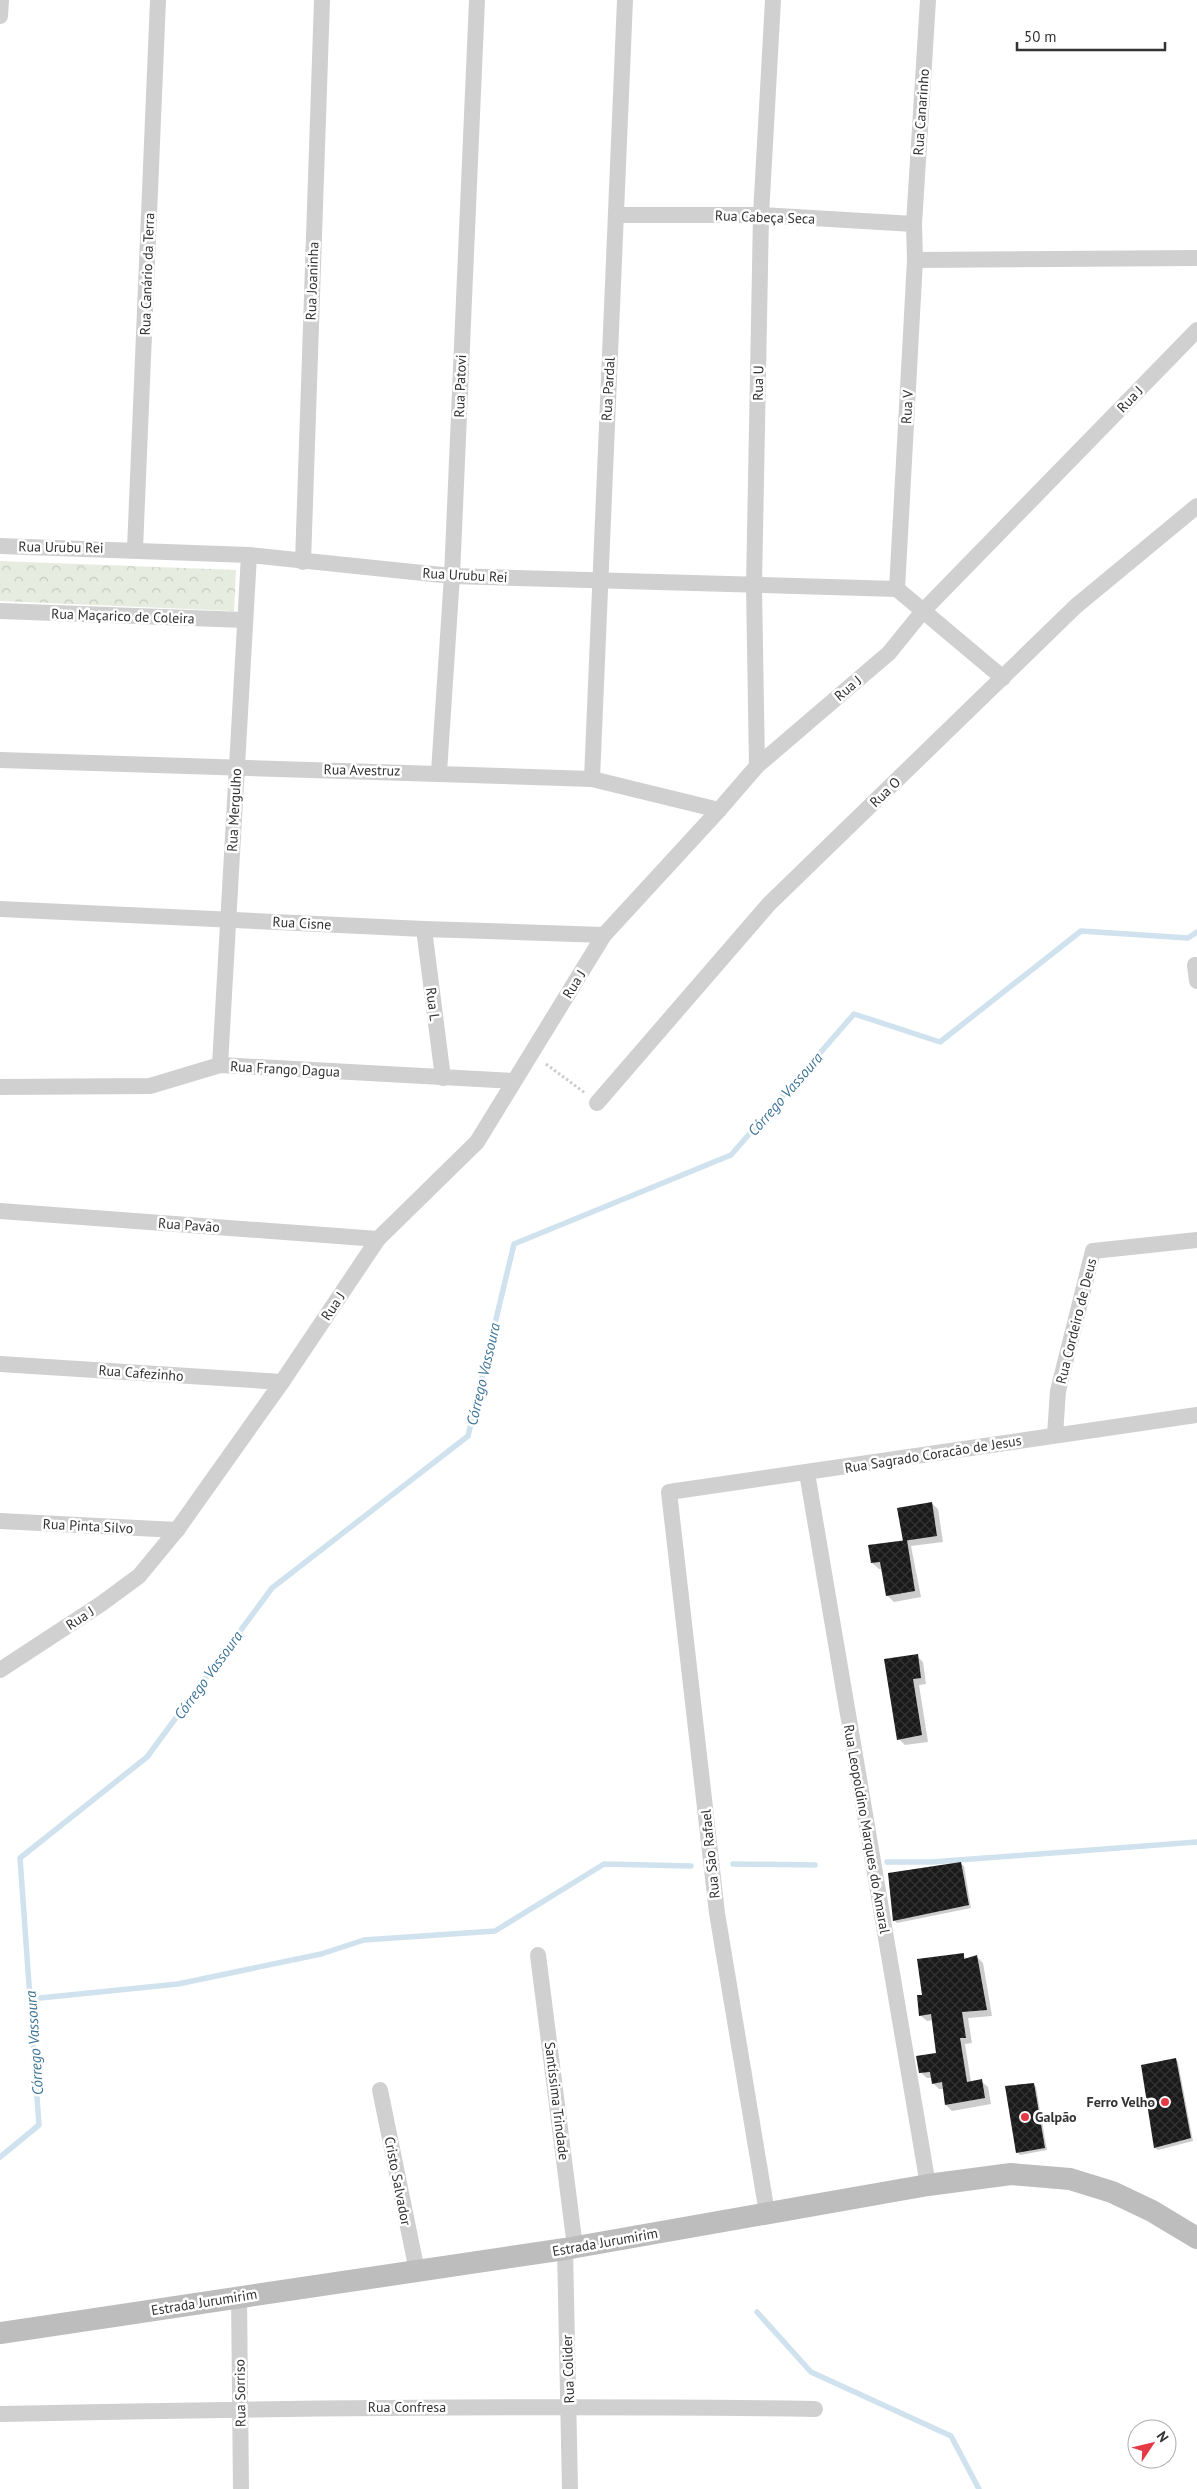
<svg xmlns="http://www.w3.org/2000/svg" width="1197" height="2489" font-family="'PT Sans',sans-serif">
	<defs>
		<pattern id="park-crowns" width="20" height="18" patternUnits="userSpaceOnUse" patternTransform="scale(1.25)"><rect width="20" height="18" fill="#e6ecdf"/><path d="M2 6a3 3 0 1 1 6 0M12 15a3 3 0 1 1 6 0" fill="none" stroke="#c6cbc0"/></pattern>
		<pattern id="building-cross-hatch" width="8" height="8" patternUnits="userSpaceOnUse" patternTransform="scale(1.25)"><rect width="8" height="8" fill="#1a1a1a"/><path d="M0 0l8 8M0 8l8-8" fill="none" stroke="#333"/></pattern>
	</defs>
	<rect width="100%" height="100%" fill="#fff"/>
	<!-- park -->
	<polygon fill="url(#park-crowns)" points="0,561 236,570 234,611 0,601"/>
	<!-- shadow -->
	<g fill="#0003">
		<polygon points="931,1503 938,1509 943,1542 911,1546 921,1597 894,1602 887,1595 882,1569 879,1569 872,1563 904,1542"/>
		<polygon points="917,1656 923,1662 926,1684 919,1685 928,1742 905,1745 899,1739"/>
		<polygon points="961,1864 964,1866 971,1908 897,1923 894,1920"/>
		<polygon points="963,1955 967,1959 977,1957 983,1963 992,2016 968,2018 972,2043 965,2044 971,2082 981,2081 988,2087 991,2104 952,2111 946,2105 944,2089 939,2089 933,2083 932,2078 927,2078 920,2072 938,2054 933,2020 927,2021 920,2015 924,1996"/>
		<polygon points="1175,2059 1178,2062 1193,2141 1158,2150 1155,2148"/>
		<polygon points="1033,2084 1036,2087 1047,2150 1020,2155 1017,2152"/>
	</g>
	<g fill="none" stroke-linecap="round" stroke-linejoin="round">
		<!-- stream -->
		<g stroke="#cfe2ee" stroke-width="5.5">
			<polyline points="887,1862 932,1862 1197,1842"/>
			<polyline points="733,1864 815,1865"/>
			<polyline points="30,1999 178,1984 321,1954 364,1940 495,1931 604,1864 691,1866"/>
			<polyline points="0,2157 39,2125 20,1858 147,1757 272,1588 468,1436 514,1244 731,1155 854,1014 940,1042 1081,931 1188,938 1197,932"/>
			<polyline points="757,2312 811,2372 951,2436 979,2489"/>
		</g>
	</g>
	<!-- building -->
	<g fill="url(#building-cross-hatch)">
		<polygon points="932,1502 937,1536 903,1541 897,1508"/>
		<polygon points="907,1540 915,1591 886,1596 880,1562 871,1563 868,1545"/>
		<polygon points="918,1654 921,1678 913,1679 922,1735 897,1740 884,1659"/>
		<polygon points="961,1862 969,1905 893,1921 888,1873"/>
		<polygon points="964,1953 964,1959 977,1955 987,2010 962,2012 966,2038 960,2038 967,2082 982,2079 985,2098 945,2105 942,2082 932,2084 930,2072 919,2073 916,2056 936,2053 931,2014 919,2016 917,1995 922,1995 917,1959"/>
		<polygon points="1176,2058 1191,2138 1154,2148 1141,2065"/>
		<polygon points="1034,2083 1045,2148 1016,2153 1005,2086"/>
	</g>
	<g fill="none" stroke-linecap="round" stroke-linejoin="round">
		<!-- path -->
		<polyline stroke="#cdcdcd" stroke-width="3" stroke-dasharray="2.5 2.5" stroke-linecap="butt" points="546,1064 585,1093"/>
		<!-- minor -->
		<g stroke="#d0d0d0" stroke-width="16">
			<polyline points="0,16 1,0"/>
			<polyline points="616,215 761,215 914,224"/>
			<polyline points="915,260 1197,258"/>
			<polyline points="0,546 249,555 452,576 897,589 1003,678"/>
			<polyline points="135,549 158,0"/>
			<polyline points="303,562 322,0"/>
			<polyline points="897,589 915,260 914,224 928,0"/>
			<polyline points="0,611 245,620"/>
			<polyline points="0,760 592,779 719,810"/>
			<polyline points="757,766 754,586 761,215 773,0"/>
			<polyline points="439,772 452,576 477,0"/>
			<polyline points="592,779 625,0"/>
			<polyline points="0,909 424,929 604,935"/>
			<polyline points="424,929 443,1078"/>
			<polyline points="1195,965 1197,981"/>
			<polyline points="220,1065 249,555"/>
			<polyline points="0,1087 150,1086 220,1065 513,1081"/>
			<polyline points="597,1103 769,904 1076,606 1197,506"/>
			<polyline points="0,1211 378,1239"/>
			<polyline points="0,1364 282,1382"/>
			<polyline points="1055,1435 1058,1391 1093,1251 1197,1240"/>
			<polyline points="807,1473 928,2185"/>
			<polyline points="0,1521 177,1530"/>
			<polyline points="0,1670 101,1604 139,1576 177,1530 282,1382 378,1239 477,1142 604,935 719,810 757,766 889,653 923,611 1197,330"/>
			<polyline points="538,1955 575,2247"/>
			<polyline points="380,2090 417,2271"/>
			<polyline points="767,2213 717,1913 669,1492 1197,1415"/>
			<polyline points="565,2249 570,2489"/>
			<polyline points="239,2296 241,2489"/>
			<path d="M0,2414C272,2408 543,2405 815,2409"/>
		</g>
		<!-- secondary -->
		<polyline stroke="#bdbdbd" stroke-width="22" points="0,2333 565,2249 928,2185 1011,2174 1070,2179 1112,2192 1152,2211 1197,2238"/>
	</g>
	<!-- markers -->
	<g fill="#e63946" stroke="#fff" stroke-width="2">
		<circle cx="1165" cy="2102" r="5"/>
		<circle cx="1025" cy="2117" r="5"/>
	</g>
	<g text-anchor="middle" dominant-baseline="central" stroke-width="5" stroke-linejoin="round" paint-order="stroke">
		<!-- street labels -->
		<g font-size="14" fill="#333" stroke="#fff">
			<text transform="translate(921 112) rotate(-86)">Rua Canarinho</text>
			<text transform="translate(765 217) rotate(2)">Rua Cabeça Seca</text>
			<text transform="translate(147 274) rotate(-88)">Rua Canário da Terra</text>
			<text transform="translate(312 281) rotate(-88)">Rua Joaninha</text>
			<text transform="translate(758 383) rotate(-89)">Rua U</text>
			<text transform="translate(460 386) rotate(-88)">Rua Patovi</text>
			<text transform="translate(608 389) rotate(-87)">Rua Pardal</text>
			<text transform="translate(1130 399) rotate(-46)">Rua J</text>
			<text transform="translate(907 407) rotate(-87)">Rua V</text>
			<text transform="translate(61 547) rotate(1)">Rua Urubu Rei</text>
			<text transform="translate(465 575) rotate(3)">Rua Urubu Rei</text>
			<text transform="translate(123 616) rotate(2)">Rua Maçarico de Coleira</text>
			<text transform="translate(848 688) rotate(-40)">Rua J</text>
			<text transform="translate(362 770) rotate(1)">Rua Avestruz</text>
			<text transform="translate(885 792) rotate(-44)">Rua O</text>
			<text transform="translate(234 810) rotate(-87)">Rua Mergulho</text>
			<text transform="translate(302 923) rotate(3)">Rua Cisne</text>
			<text transform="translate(574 984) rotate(-58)">Rua J</text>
			<text transform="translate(433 1004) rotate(83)">Rua L</text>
			<text transform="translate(285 1069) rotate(3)">Rua Frango Dagua</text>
			<text transform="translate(189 1225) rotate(4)">Rua Pavão</text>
			<text transform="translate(333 1306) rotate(-56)">Rua J</text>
			<text transform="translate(1076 1321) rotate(-76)">Rua Cordeiro de Deus</text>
			<text transform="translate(141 1373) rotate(4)">Rua Cafezinho</text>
			<text transform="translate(933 1454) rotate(-9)">Rua Sagrado Coracão de Jesus</text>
			<text transform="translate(88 1526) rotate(3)">Rua Pinta Silvo</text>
			<text transform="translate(80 1618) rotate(-33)">Rua J</text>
			<text transform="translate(867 1829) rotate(80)">Rua Leopoldino Marques do Amaral</text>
			<text transform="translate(710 1854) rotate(-96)">Rua São Rafael</text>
			<text transform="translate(557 2101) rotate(83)">Santíssima Trindade</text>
			<text transform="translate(398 2181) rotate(79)">Cristo Salvador</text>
			<text transform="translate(605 2242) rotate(-10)">Estrada Jurumirim</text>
			<text transform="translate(204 2302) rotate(-9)">Estrada Jurumirim</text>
			<text transform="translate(568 2369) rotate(-92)">Rua Colider</text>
			<text transform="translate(240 2393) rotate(-91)">Rua Sorriso</text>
			<text x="407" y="2407">Rua Confresa</text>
		</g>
		<!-- poi labels -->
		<g font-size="14" font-weight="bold" fill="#333" stroke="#fff" text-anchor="end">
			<text x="1155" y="2102">Ferro Velho</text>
			<text x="1035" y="2117" text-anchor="start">Galpão</text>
		</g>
		<!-- water labels -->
		<g font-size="15" font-style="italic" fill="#3f7597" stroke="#fff">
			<text transform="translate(785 1094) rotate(-49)">Córrego Vassoura</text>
			<text transform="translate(483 1374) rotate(-77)">Córrego Vassoura</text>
			<text transform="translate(208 1675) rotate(-54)">Córrego Vassoura</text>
			<text transform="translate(34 2043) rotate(-94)">Córrego Vassoura</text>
		</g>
	</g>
	<!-- north arrow -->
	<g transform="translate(1152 2444) rotate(55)"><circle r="24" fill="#ffffff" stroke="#adadad"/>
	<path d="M0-4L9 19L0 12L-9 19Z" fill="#e63946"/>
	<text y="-8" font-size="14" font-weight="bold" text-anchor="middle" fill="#333333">N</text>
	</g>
	<!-- scale -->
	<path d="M1017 42v8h148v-8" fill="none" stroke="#333333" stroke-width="2.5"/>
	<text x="1024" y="42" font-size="15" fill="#333333" stroke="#ffffff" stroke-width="4" paint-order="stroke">50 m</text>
</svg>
